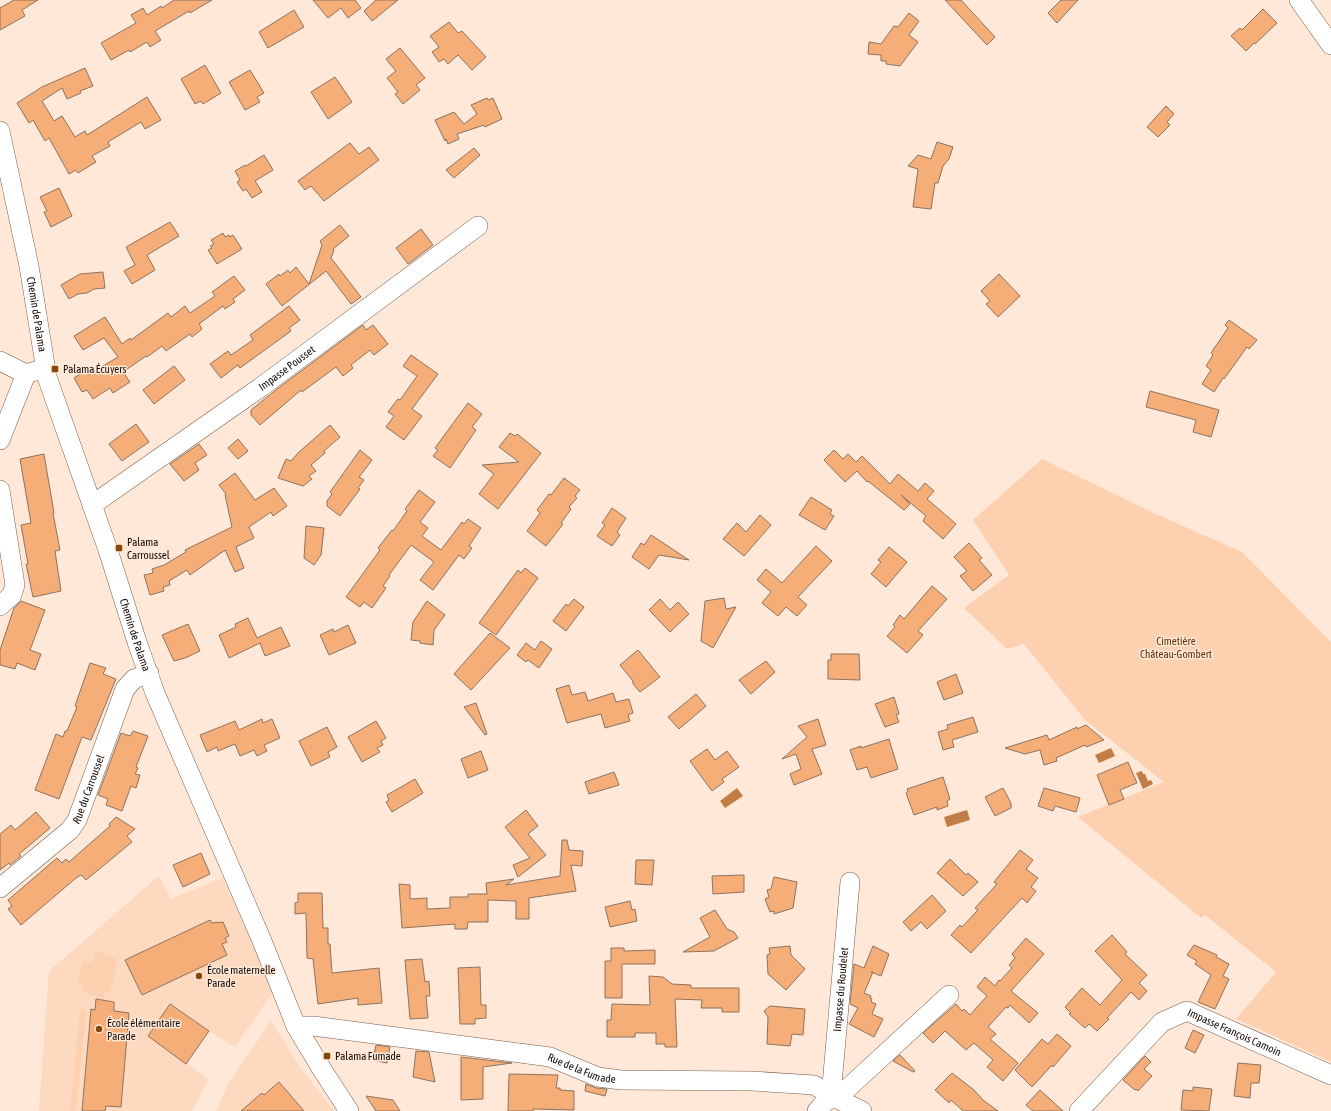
<svg xmlns="http://www.w3.org/2000/svg" width="1331" height="1111" font-family="'Asap Condensed',sans-serif">
	<rect width="100%" height="100%" fill="#ffe8d7"/>
	<!-- built -->
	<g fill="#fdd9bf">
		<polygon points="159,876 171,899 223,878 273,992 235,1047 209,1031 170,1005 148,1036 208,1079 192,1111 39,1111 49,971"/>
		<polygon points="271,1021 298,1064 334,1111 216,1111 228,1084"/>
	</g>
	<!-- green -->
	<g fill="#fdd1b0">
		<polygon points="1042,459 1156,514 1242,552 1331,642 1331,1062 1236,1019 1276,972 1205,915 1201,918 1078,817 1164,782 1085,720 1024,644 1007,649 964,608 1009,575 973,520"/>
		<polygon points="96,951 118,959 113,971 117,972 109,993 106,992 103,999 81,991 84,984 76,981 84,960 92,963"/>
		<polygon points="80,1009 86,1010 76,1111 70,1111"/>
	</g>
	<!-- water -->
	<g fill="#c17d46">
		<polygon points="1111,748 1115,756 1099,763 1095,755"/>
		<polygon points="1142,771 1143,774 1145,774 1148,781 1151,780 1153,784 1143,789 1136,773"/>
		<polygon points="737,788 743,796 725,808 720,801"/>
		<polygon points="967,810 970,820 947,827 944,817"/>
	</g>
	<!-- building -->
	<g fill="#f5ae77" stroke="#8d7361">
		<polygon points="14,0 38,0 22,10 25,16 0,30 0,8"/>
		<polygon points="174,0 212,0 190,13 189,11 155,31 161,40 150,47 147,42 130,52 129,50 111,60 101,43 136,23 131,15 143,8 147,15 161,6 162,8"/>
		<polygon points="313,0 355,0 361,8 348,18 341,8 328,18"/>
		<polygon points="376,0 398,0 372,21 364,11"/>
		<polygon points="945,0 961,0 995,37 987,45"/>
		<polygon points="1061,0 1078,0 1057,23 1048,13"/>
		<polygon points="1263,9 1277,23 1255,44 1254,43 1246,51 1231,36 1240,28 1242,30"/>
		<polygon points="294,10 304,27 268,48 259,32"/>
		<polygon points="909,13 919,21 909,35 918,42 900,66 886,64 886,61 881,61 881,55 868,54 869,42 881,44 894,26 898,27"/>
		<polygon points="449,22 458,33 462,31 486,57 472,70 458,55 448,64 444,59 439,62 432,52 439,47 430,36"/>
		<polygon points="400,48 425,78 416,85 420,90 403,104 395,94 398,92 387,78 396,71 386,59"/>
		<polygon points="205,65 221,93 203,104 201,101 195,104 181,79"/>
		<polygon points="85,68 93,86 80,91 81,93 67,99 62,88 42,101 54,121 62,116 75,137 85,131 87,135 147,97 161,120 145,129 141,122 108,142 110,146 92,156 96,162 78,173 76,170 69,174 49,138 45,141 33,120 29,123 17,103 42,87"/>
		<polygon points="250,70 264,93 257,97 260,102 245,110 229,82"/>
		<polygon points="335,77 352,102 328,119 311,92"/>
		<polygon points="487,98 488,100 493,98 502,119 485,127 484,125 457,134 459,139 448,144 446,139 445,141 435,120 454,112 464,124 477,114 471,105"/>
		<polygon points="1166,106 1174,114 1167,122 1170,125 1158,137 1147,127"/>
		<polygon points="937,142 953,147 949,159 943,166 938,183 935,183 931,209 913,207 918,169 908,166 918,155 931,159"/>
		<polygon points="350,143 359,154 369,147 379,160 324,201 311,186 305,190 298,181"/>
		<polygon points="474,148 480,155 454,178 446,170"/>
		<polygon points="264,155 273,170 255,181 262,192 252,198 246,189 243,191 237,182 240,180 235,171 245,165 246,166"/>
		<polygon points="59,188 72,216 51,227 44,212 47,211 40,197"/>
		<polygon points="170,222 179,236 147,255 155,270 132,284 124,271 135,265 126,247"/>
		<polygon points="340,225 349,236 333,249 334,250 331,258 361,297 351,304 326,271 282,306 266,284 279,274 280,276 288,270 290,273 296,267 309,284 322,245 320,241"/>
		<polygon points="421,229 433,245 408,264 396,248"/>
		<polygon points="223,233 225,237 229,235 230,237 233,235 242,249 217,264 208,250 212,248 210,246 214,244 211,240"/>
		<polygon points="103,272 105,288 94,289 87,293 78,294 69,299 61,285 80,274"/>
		<polygon points="999,274 1020,296 998,317 986,304 990,301 981,291"/>
		<polygon points="234,276 245,290 233,299 235,302 225,309 223,306 199,324 202,329 192,337 190,334 166,351 162,346 147,357 146,356 123,372 130,382 113,393 110,388 93,399 87,390 82,392 74,378 85,371 88,375 118,357 104,338 83,350 74,336 105,317 122,344 130,338 131,340 168,313 171,317 185,306 190,313 215,296 212,292"/>
		<polygon points="289,306 300,320 289,328 291,331 240,368 238,365 221,378 210,364 228,351 231,355 253,340 250,335"/>
		<polygon points="1229,320 1257,340 1249,349 1247,347 1224,379 1223,378 1214,392 1202,384 1211,370 1206,366 1213,355 1211,353 1228,328 1225,325"/>
		<polygon points="363,325 366,330 373,325 388,344 374,355 370,350 351,365 353,368 343,376 336,367 302,392 301,390 260,425 251,415 251,410 277,389"/>
		<polygon points="411,355 438,374 412,409 422,416 404,440 386,427 394,416 388,412 398,399 400,400 417,376 403,366"/>
		<polygon points="174,366 185,380 154,404 143,390"/>
		<polygon points="1150,391 1219,410 1211,437 1193,432 1196,420 1146,407"/>
		<polygon points="468,403 482,414 472,427 476,430 450,468 433,456 438,450 435,448"/>
		<polygon points="136,424 149,442 122,461 109,444"/>
		<polygon points="330,425 340,437 324,451 325,453 311,465 316,471 309,476 312,479 303,486 278,478 286,459 291,461 299,452"/>
		<polygon points="510,433 515,436 517,434 541,453 498,509 479,494 494,474 482,465 519,462 499,447"/>
		<polygon points="238,439 248,451 238,459 228,448"/>
		<polygon points="199,444 207,455 195,463 199,470 184,481 170,464"/>
		<polygon points="360,450 372,460 359,477 364,480 358,488 360,489 340,516 327,506 327,501 332,494 330,492"/>
		<polygon points="834,450 843,459 848,454 856,462 862,456 890,484 898,474 918,491 925,483 934,491 927,499 956,524 943,539 923,521 926,516 901,495 910,504 904,510 868,481 867,482 857,471 845,482 824,460"/>
		<polygon points="44,454 54,513 53,513 60,550 55,551 61,591 33,597 26,564 28,564 21,525 31,523 20,459"/>
		<polygon points="235,473 255,500 274,488 287,506 273,516 271,512 249,527 254,538 236,547 244,568 235,572 225,550 190,575 187,570 169,581 170,585 163,587 164,591 150,595 144,575 153,573 152,569 164,565 186,552 185,550 232,527 225,495 226,494 219,485"/>
		<polygon points="564,478 580,490 575,496 577,498 569,507 571,509 561,523 563,524 546,546 527,531 540,513 537,510 549,494 551,495"/>
		<polygon points="419,490 435,502 420,522 428,528 422,536 441,550 462,522 464,524 468,519 481,528 469,546 472,548 464,559 459,555 433,590 420,580 434,562 411,545 389,575 390,576 383,586 386,588 372,608 364,602 360,607 346,597 380,550 378,548 392,530 393,531 407,511 405,509"/>
		<polygon points="811,497 832,510 830,514 834,516 825,530 799,515"/>
		<polygon points="612,508 626,518 617,532 620,535 612,546 597,536 605,525 602,523"/>
		<polygon points="760,515 771,525 744,556 723,539 737,523 746,532"/>
		<polygon points="306,526 324,528 321,555 314,565 304,558"/>
		<polygon points="651,535 689,560 659,555 649,569 632,557 641,543 644,545"/>
		<polygon points="969,543 982,558 979,560 992,575 973,591 960,576 967,571 954,557"/>
		<polygon points="816,546 832,561 798,597 807,605 797,616 786,607 778,616 762,603 771,592 757,580 766,569 782,583"/>
		<polygon points="889,547 907,562 886,587 871,574 881,562 878,560"/>
		<polygon points="525,568 538,578 496,635 479,623 518,570 521,573"/>
		<polygon points="932,586 947,599 918,631 923,635 907,653 887,636 895,627 893,625 900,615 904,619"/>
		<polygon points="724,598 726,609 736,607 713,648 701,641 705,601"/>
		<polygon points="574,599 584,607 566,631 553,621 566,604 568,606"/>
		<polygon points="660,599 670,610 678,602 689,614 670,632 649,610"/>
		<polygon points="21,601 45,610 30,650 41,654 35,670 17,663 15,669 0,665 0,650 14,608"/>
		<polygon points="427,601 445,615 434,630 433,645 420,643 420,641 411,640 413,622"/>
		<polygon points="248,618 257,638 281,627 290,646 265,656 260,643 229,658 219,635 236,627 235,624"/>
		<polygon points="188,624 200,651 185,658 174,661 162,635"/>
		<polygon points="348,625 356,643 329,655 320,635 333,629 334,632"/>
		<polygon points="490,633 510,648 471,690 454,674"/>
		<polygon points="541,641 552,649 539,668 528,660 526,662 517,655 526,643 535,650"/>
		<polygon points="638,650 660,677 640,692 633,684 633,681 620,665"/>
		<polygon points="831,654 859,654 860,680 828,679 828,660 831,660"/>
		<polygon points="766,661 775,672 751,694 739,680"/>
		<polygon points="90,663 106,668 103,674 116,679 91,740 82,737 59,799 35,790 56,734 63,737 65,731 67,731 77,707 75,706"/>
		<polygon points="956,674 963,693 944,700 937,682"/>
		<polygon points="569,685 572,695 585,692 588,701 613,693 616,702 629,699 633,713 628,715 630,721 605,728 601,714 567,723 556,689"/>
		<polygon points="696,694 706,706 679,729 668,717"/>
		<polygon points="894,697 899,714 896,715 899,722 885,727 875,704"/>
		<polygon points="476,703 487,734 485,735 464,707"/>
		<polygon points="973,717 978,732 952,740 954,747 943,750 938,732 948,729 947,725"/>
		<polygon points="262,719 263,723 272,719 280,738 264,745 267,751 257,756 254,750 240,756 235,744 218,751 217,747 207,752 200,735 235,721 239,730"/>
		<polygon points="818,719 826,745 812,749 822,774 794,785 790,774 801,769 796,754 782,759 807,737 798,726"/>
		<polygon points="376,721 386,738 381,741 383,745 377,748 380,752 362,762 348,737"/>
		<polygon points="1086,725 1104,740 1086,747 1085,745 1056,758 1057,761 1044,765 1040,750 1025,754 1005,748 1047,735 1049,740 1077,727 1077,729"/>
		<polygon points="327,727 337,747 328,752 330,757 311,766 299,741"/>
		<polygon points="133,731 148,736 136,767 138,768 135,774 140,775 136,788 131,786 122,811 106,805 108,799 98,795 121,733 130,736"/>
		<polygon points="889,739 898,769 871,778 867,767 857,770 850,750 861,746 861,748"/>
		<polygon points="707,749 715,760 727,751 739,767 722,779 724,782 712,791 690,761"/>
		<polygon points="481,751 488,770 468,778 461,759"/>
		<polygon points="1128,762 1137,783 1120,790 1124,799 1109,805 1097,775"/>
		<polygon points="614,772 619,785 589,794 585,782"/>
		<polygon points="943,777 950,799 947,801 948,806 937,810 937,807 914,815 906,793 908,791 907,789"/>
		<polygon points="415,779 423,793 392,812 386,802 389,800 387,795"/>
		<polygon points="1003,788 1011,803 1011,808 995,816 985,797"/>
		<polygon points="1044,788 1080,798 1076,812 1055,806 1053,811 1038,806"/>
		<polygon points="526,810 538,826 528,834 546,855 518,877 513,865 530,858 505,827"/>
		<polygon points="36,812 50,828 19,854 21,856 10,865 9,863 0,870 0,834 11,825 15,830"/>
		<polygon points="116,817 135,829 127,836 132,842 86,880 81,875 76,878 21,925 8,909 12,906 8,900 57,858 62,863 66,859 69,862 110,826 109,824"/>
		<polygon points="562,840 567,840 569,850 583,851 582,866 571,865 576,891 529,898 529,919 516,919 516,901 488,900 488,922 468,922 467,929 455,929 455,924 402,928 399,884 410,885 410,899 427,898 427,909 450,908 450,897 468,897 468,894 487,894 486,883 514,879 506,885 560,876"/>
		<polygon points="1020,850 1033,860 1026,869 1038,878 1031,887 1036,891 1027,903 1022,898 971,953 951,935 960,925 962,927 978,910 975,908 997,884 994,882"/>
		<polygon points="201,853 210,874 183,887 173,865"/>
		<polygon points="950,859 966,875 968,873 978,882 963,896 937,873"/>
		<polygon points="636,860 654,860 652,885 635,884"/>
		<polygon points="744,875 744,892 713,894 712,876"/>
		<polygon points="774,877 797,882 793,908 774,914 774,911 770,912 765,899 769,897 767,890 771,889"/>
		<polygon points="298,893 322,893 323,928 328,928 328,944 330,944 332,973 379,968 382,1003 358,1005 358,998 318,1004 313,959 307,958 306,913 295,914 295,903 298,902"/>
		<polygon points="932,895 946,911 927,929 921,922 911,931 903,922"/>
		<polygon points="630,901 632,910 635,909 637,921 610,927 605,907"/>
		<polygon points="715,910 727,929 734,932 738,938 714,951 683,952 710,937 700,918"/>
		<polygon points="210,920 212,923 223,922 229,936 225,938 227,942 222,944 227,955 142,995 125,960"/>
		<polygon points="1112,935 1127,952 1125,954 1147,975 1139,983 1147,991 1139,1000 1131,992 1107,1018 1109,1019 1097,1031 1089,1024 1085,1028 1069,1014 1071,1013 1065,1007 1082,988 1100,1005 1122,980 1095,951"/>
		<polygon points="1026,938 1044,954 1011,991 1038,1013 1029,1023 1010,1005 1008,1008 1006,1007 988,1027 996,1034 990,1039 1018,1063 1003,1081 987,1067 993,1060 974,1043 966,1050 945,1031 933,1043 923,1033 956,1004 962,1011 964,1009 970,1015 987,996 977,987 985,977 995,986 999,980 1000,981 1012,968 1009,965 1015,958 1012,954"/>
		<polygon points="1194,945 1217,955 1216,957 1229,964 1223,976 1229,979 1215,1009 1198,1002 1211,975 1195,964 1197,961 1187,955"/>
		<polygon points="790,946 791,955 805,969 786,990 768,974 767,955 770,954 769,948"/>
		<polygon points="873,946 889,954 881,976 871,972 873,972 864,993 871,996 870,998 872,999 871,1002 876,1004 872,1014 883,1019 874,1037 849,1024 858,1008 850,1004 854,964 864,968"/>
		<polygon points="611,948 624,948 624,951 655,950 655,964 622,964 622,998 605,998 605,961 611,961"/>
		<polygon points="422,959 425,982 429,981 430,996 426,996 428,1018 410,1019 405,960"/>
		<polygon points="480,967 481,1005 486,1005 486,1018 475,1019 475,1024 460,1024 458,968"/>
		<polygon points="649,976 663,977 672,984 691,985 691,988 739,988 739,1012 722,1012 722,1008 701,1008 702,1000 675,999 677,1047 665,1047 665,1044 656,1044 656,1033 635,1033 635,1037 607,1037 607,1020 611,1020 612,1004 650,1005"/>
		<polygon points="96,999 114,1002 114,1011 129,1013 121,1107 106,1106 105,1111 82,1111 91,1009 95,1010"/>
		<polygon points="170,1004 209,1031 186,1064 148,1036"/>
		<polygon points="770,1006 805,1009 803,1035 792,1034 790,1046 767,1044 768,1017 764,1011"/>
		<polygon points="1193,1030 1204,1035 1195,1053 1185,1048"/>
		<polygon points="1057,1034 1071,1046 1053,1067 1052,1065 1032,1087 1015,1070 1042,1039 1048,1044"/>
		<polygon points="376,1045 390,1047 387,1063 373,1060"/>
		<polygon points="416,1051 429,1052 435,1082 413,1077"/>
		<polygon points="900,1055 915,1071 913,1072 893,1061"/>
		<polygon points="1145,1056 1151,1062 1144,1069 1152,1076 1138,1091 1136,1089 1135,1090 1123,1080"/>
		<polygon points="461,1057 512,1063 483,1067 483,1099 461,1100"/>
		<polygon points="1238,1063 1261,1065 1259,1083 1251,1083 1250,1098 1234,1096"/>
		<polygon points="952,1073 974,1090 983,1100 998,1111 963,1111 951,1100 949,1103 935,1090"/>
		<polygon points="509,1074 558,1075 556,1088 560,1088 560,1090 574,1091 574,1110 533,1109 533,1111 508,1111"/>
		<polygon points="279,1082 304,1111 241,1111 262,1093 264,1095"/>
		<polygon points="586,1084 596,1088 607,1089 605,1096 585,1091"/>
		<polygon points="1193,1087 1212,1089 1209,1111 1181,1110 1183,1090 1193,1091"/>
		<polygon points="1040,1090 1063,1111 1033,1111 1026,1105"/>
		<polygon points="366,1096 393,1100 400,1111 376,1111"/>
	</g>
	<g fill="none" stroke-linecap="round" stroke-linejoin="round">
		<defs>
			<g id="minor">
				<polyline points="1299,0 1331,45"/>
				<path id="s1" d="M0,131L29,266L47,377L108,550L137,642L155,693L262,941L296,1026L323,1071L349,1111"/>
				<polyline points="0,361 26,374"/>
				<polyline points="0,440 26,374 45,368"/>
				<polyline points="0,490 15,585 12,595 0,606"/>
				<path id="s2" d="M92,505L261,387L478,226"/>
				<path id="s3" d="M0,888L70,830L77,820L125,689L134,679L149,673"/>
				<path id="s4" d="M296,1026H313L550,1057L598,1077L621,1080L752,1081L814,1085L832,1096L862,1111"/>
				<path id="s5" d="M832,1096V1085L850,882"/>
				<path d="M817,1111C825,1100 835,1094 848,1088L949,995"/>
				<path id="s6" d="M1079,1111L1162,1022L1187,1011L1331,1075"/>
			</g>
		</defs>
		<!-- minor casing -->
		<use href="#minor" stroke="#775e4c" stroke-width="20"/>
		<!-- minor -->
		<use href="#minor" stroke="#fff" stroke-width="19"/>
	</g>
	<!-- markers -->
	<g fill="#87490b" stroke="#ffe8d7" stroke-width="1.5">
		<rect x="51" y="365" width="8" height="8" rx="2"/>
		<rect x="115" y="544" width="8" height="8" rx="2"/>
		<circle cx="199" cy="976" r="4"/>
		<circle cx="99" cy="1029" r="4"/>
		<rect x="323" y="1052" width="8" height="8" rx="2"/>
	</g>
	<g text-anchor="middle" dominant-baseline="central" stroke-width="3" stroke-linejoin="round" paint-order="stroke">
		<!-- street labels -->
		<g font-size="11" fill="#140a05" stroke="#ffe8d7">
			<text stroke="none"><textPath href="#s1" startOffset="187">Chemin de Palama</textPath></text>
			<text stroke="none"><textPath href="#s2" startOffset="238">Impasse Pousset</textPath></text>
			<text stroke="none"><textPath href="#s1" startOffset="523">Chemin de Palama</textPath></text>
			<text stroke="none"><textPath href="#s3" startOffset="136">Rue du Carroussel</textPath></text>
			<text stroke="none"><textPath href="#s5" startOffset="107">Impasse du Roudelet</textPath></text>
			<text stroke="none"><textPath href="#s6" startOffset="201">Impasse François Camoin</textPath></text>
			<text stroke="none"><textPath href="#s4" startOffset="290">Rue de la Fumade</textPath></text>
		</g>
		<!-- poi labels -->
		<g font-size="11" fill="#140a05" stroke="#ffe8d7" text-anchor="start">
			<text x="63" y="369">Palama Écuyers</text>
			<text x="127" y="542">Palama<tspan x="127" dy="13">Carroussel</tspan></text>
			<text x="207" y="970">École maternelle<tspan x="207" dy="13">Parade</tspan></text>
			<text x="107" y="1023">École élémentaire<tspan x="107" dy="13">Parade</tspan></text>
			<text x="335" y="1056">Palama Fumade</text>
		</g>
		<!-- park labels -->
		<g font-size="11" fill="#5e3104" stroke="#ffe8d7">
			<text x="1176" y="641">Cimetière<tspan x="1176" dy="13">Château-Gombert</tspan></text>
		</g>
	</g>
</svg>
